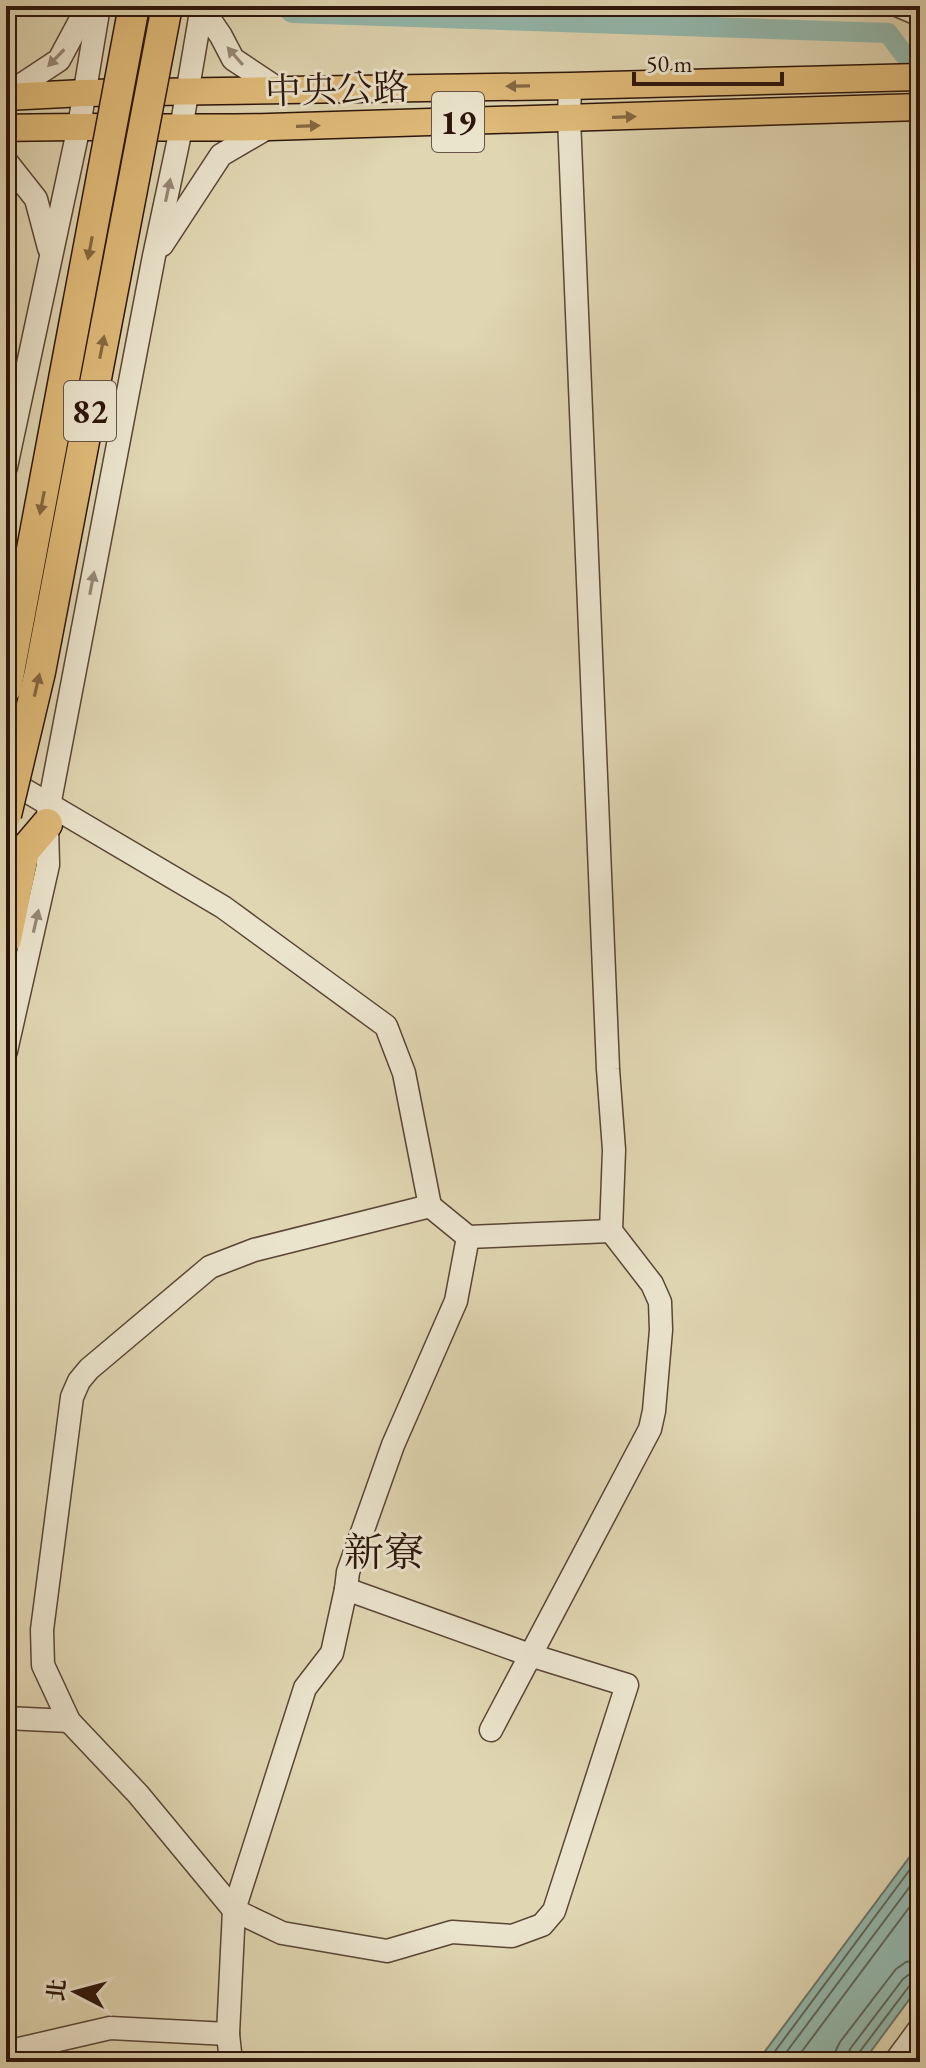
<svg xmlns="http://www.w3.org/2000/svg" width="926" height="2068" font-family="'EB Garamond','Noto Serif TC',serif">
	<rect width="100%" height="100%" fill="#e0d6b2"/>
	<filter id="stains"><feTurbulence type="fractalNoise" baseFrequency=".0025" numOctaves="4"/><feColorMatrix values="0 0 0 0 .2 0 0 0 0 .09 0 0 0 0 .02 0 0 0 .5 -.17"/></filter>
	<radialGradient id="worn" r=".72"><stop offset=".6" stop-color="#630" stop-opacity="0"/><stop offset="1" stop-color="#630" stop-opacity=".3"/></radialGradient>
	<!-- water -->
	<polygon fill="#94b9ae" stroke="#6b776d" stroke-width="2" points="920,1843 920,1985 863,2062 757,2062"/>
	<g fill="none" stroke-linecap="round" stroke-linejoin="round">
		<!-- shore -->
		<g stroke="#60675c" stroke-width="2">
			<polyline points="767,2062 920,1856"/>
			<polyline points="779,2062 920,1873"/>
			<polyline points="794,2062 920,1893"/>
			<polyline points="835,2062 836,2050 840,2042 896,1969 906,1962 920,1959"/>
			<polyline points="847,2062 850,2049 903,1979 911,1973 920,1971"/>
			<polyline points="857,2062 858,2054 910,1985 914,1982 920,1982"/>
		</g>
		<!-- canal -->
		<polyline stroke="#94b9ae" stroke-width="20" points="284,6 292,13 888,33 920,76"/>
		<defs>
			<g id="minor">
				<polyline points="899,6 920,15"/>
				<polyline points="202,8 221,36 233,59 281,91"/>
				<polyline points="6,95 59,60 88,6"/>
				<polyline points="6,161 36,199 49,248"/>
				<polyline points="162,245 221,155 269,127"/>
				<polyline points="6,467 79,126 99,6"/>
				<polyline points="6,779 223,907 386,1026 404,1073 430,1206"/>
				<polyline points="6,1051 48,865 47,824 49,806 154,256 181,129 202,6"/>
				<polyline points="346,1589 530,1655 627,1685 554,1911 542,1925 512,1936 452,1932 387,1951 282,1933 234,1910 138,1794 69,1721 43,1665 42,1630 72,1397 79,1381 89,1369 210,1267 254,1250 430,1206 468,1237 611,1231"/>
				<polyline points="6,1718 69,1721"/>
				<polyline points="491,1730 650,1429 654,1411 661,1330 660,1302 652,1284 611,1231 614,1150 608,1069 569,118 570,86"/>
				<polyline points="6,2052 110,2028 228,2034"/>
				<polyline points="231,2062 228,2034 234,1910 305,1688 332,1653 346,1589 348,1572 393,1445 456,1301 468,1237"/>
				<polyline points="895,2062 920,2028"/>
			</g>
			<g id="major">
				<polyline points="6,97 84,93 570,86 920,77"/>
				<path d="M6,128C94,125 181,129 269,127L920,107"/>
			</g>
			<polyline id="highway" points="6,939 24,851 47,824"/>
		</defs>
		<!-- minor casing -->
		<use href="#minor" stroke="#5a4535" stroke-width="25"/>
		<!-- major casing -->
		<use href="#major" stroke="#2d150b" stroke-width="29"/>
		<!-- highway casing -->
		<use href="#highway" stroke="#2d150b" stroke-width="33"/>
		<!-- minor -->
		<use href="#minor" stroke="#ebe4cd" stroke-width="22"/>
		<!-- major -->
		<use href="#major" stroke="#e0bb79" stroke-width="26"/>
		<!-- highway -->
		<use href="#highway" stroke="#e0bb79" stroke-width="30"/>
		<defs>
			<g id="highway-bridge">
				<polyline points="6,688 134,6"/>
				<polyline points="6,815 40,672 167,6"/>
			</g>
		</defs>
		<!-- highway-bridge casing -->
		<use href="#highway-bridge" stroke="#2d150b" stroke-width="33" stroke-linecap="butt"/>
		<!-- highway-bridge -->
		<use href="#highway-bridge" stroke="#e0bb79" stroke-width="30"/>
	</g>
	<!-- one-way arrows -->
	<defs><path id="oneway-solid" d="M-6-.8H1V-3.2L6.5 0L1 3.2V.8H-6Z" transform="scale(2)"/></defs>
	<g fill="#968776">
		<use href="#oneway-solid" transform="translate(235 56) rotate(-131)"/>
		<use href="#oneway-solid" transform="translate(56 58) rotate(134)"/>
		<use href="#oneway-solid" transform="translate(168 190) rotate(-78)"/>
		<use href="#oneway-solid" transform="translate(92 583) rotate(-79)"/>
		<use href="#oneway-solid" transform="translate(36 921) rotate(-77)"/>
	</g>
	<g fill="#866842">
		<use href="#oneway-solid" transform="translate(518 86) rotate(179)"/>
		<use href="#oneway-solid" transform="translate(624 117) rotate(-2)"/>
		<use href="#oneway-solid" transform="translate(308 126) rotate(-2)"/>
		<use href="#oneway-solid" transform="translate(90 248) rotate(101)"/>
		<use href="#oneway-solid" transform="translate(102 347) rotate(-79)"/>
		<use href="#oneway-solid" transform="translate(42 503) rotate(101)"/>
		<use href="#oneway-solid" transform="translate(37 685) rotate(-77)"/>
	</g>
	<g text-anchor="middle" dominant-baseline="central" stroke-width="6" stroke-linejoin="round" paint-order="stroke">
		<!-- shield labels -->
		<g fill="#ebe4cd" stroke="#665345" stroke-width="2">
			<rect x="432" y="92" width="52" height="60" rx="6"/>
			<rect x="64" y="381" width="52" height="60" rx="6"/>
		</g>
		<g font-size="34" font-weight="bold" fill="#2d150b">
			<text x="458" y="122">19</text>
			<text x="90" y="411">82</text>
		</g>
		<!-- street labels -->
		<g font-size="36" fill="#2d150b" stroke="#ebe4cd">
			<text transform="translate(337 89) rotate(-2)">中央公路</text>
		</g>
		<!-- quarter labels -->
		<g font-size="40" fill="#2d150b" stroke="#ebe4cd">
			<text x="384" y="1552">新寮</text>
		</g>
	</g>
	<!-- margin -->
	<rect width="926" height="2068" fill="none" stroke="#e0d6b2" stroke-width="32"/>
	<rect x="8" y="8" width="910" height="2052" fill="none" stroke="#2d150b" stroke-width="4"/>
	<rect x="16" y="16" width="894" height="2036" fill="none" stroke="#2d150b" stroke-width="2"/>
	<!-- north arrow -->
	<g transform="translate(76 1992) rotate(276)" stroke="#ebe4cd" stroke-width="6" paint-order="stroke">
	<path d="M0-6L14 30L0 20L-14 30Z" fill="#2d150b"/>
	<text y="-12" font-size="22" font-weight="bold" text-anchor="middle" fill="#2d150b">北</text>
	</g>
	<!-- scale -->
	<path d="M634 72v12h148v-12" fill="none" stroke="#2d150b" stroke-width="4"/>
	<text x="646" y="72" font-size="24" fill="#2d150b" stroke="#ebe4cd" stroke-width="6" paint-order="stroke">50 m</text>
	<rect width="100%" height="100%" filter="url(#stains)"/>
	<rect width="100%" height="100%" fill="url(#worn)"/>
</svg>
